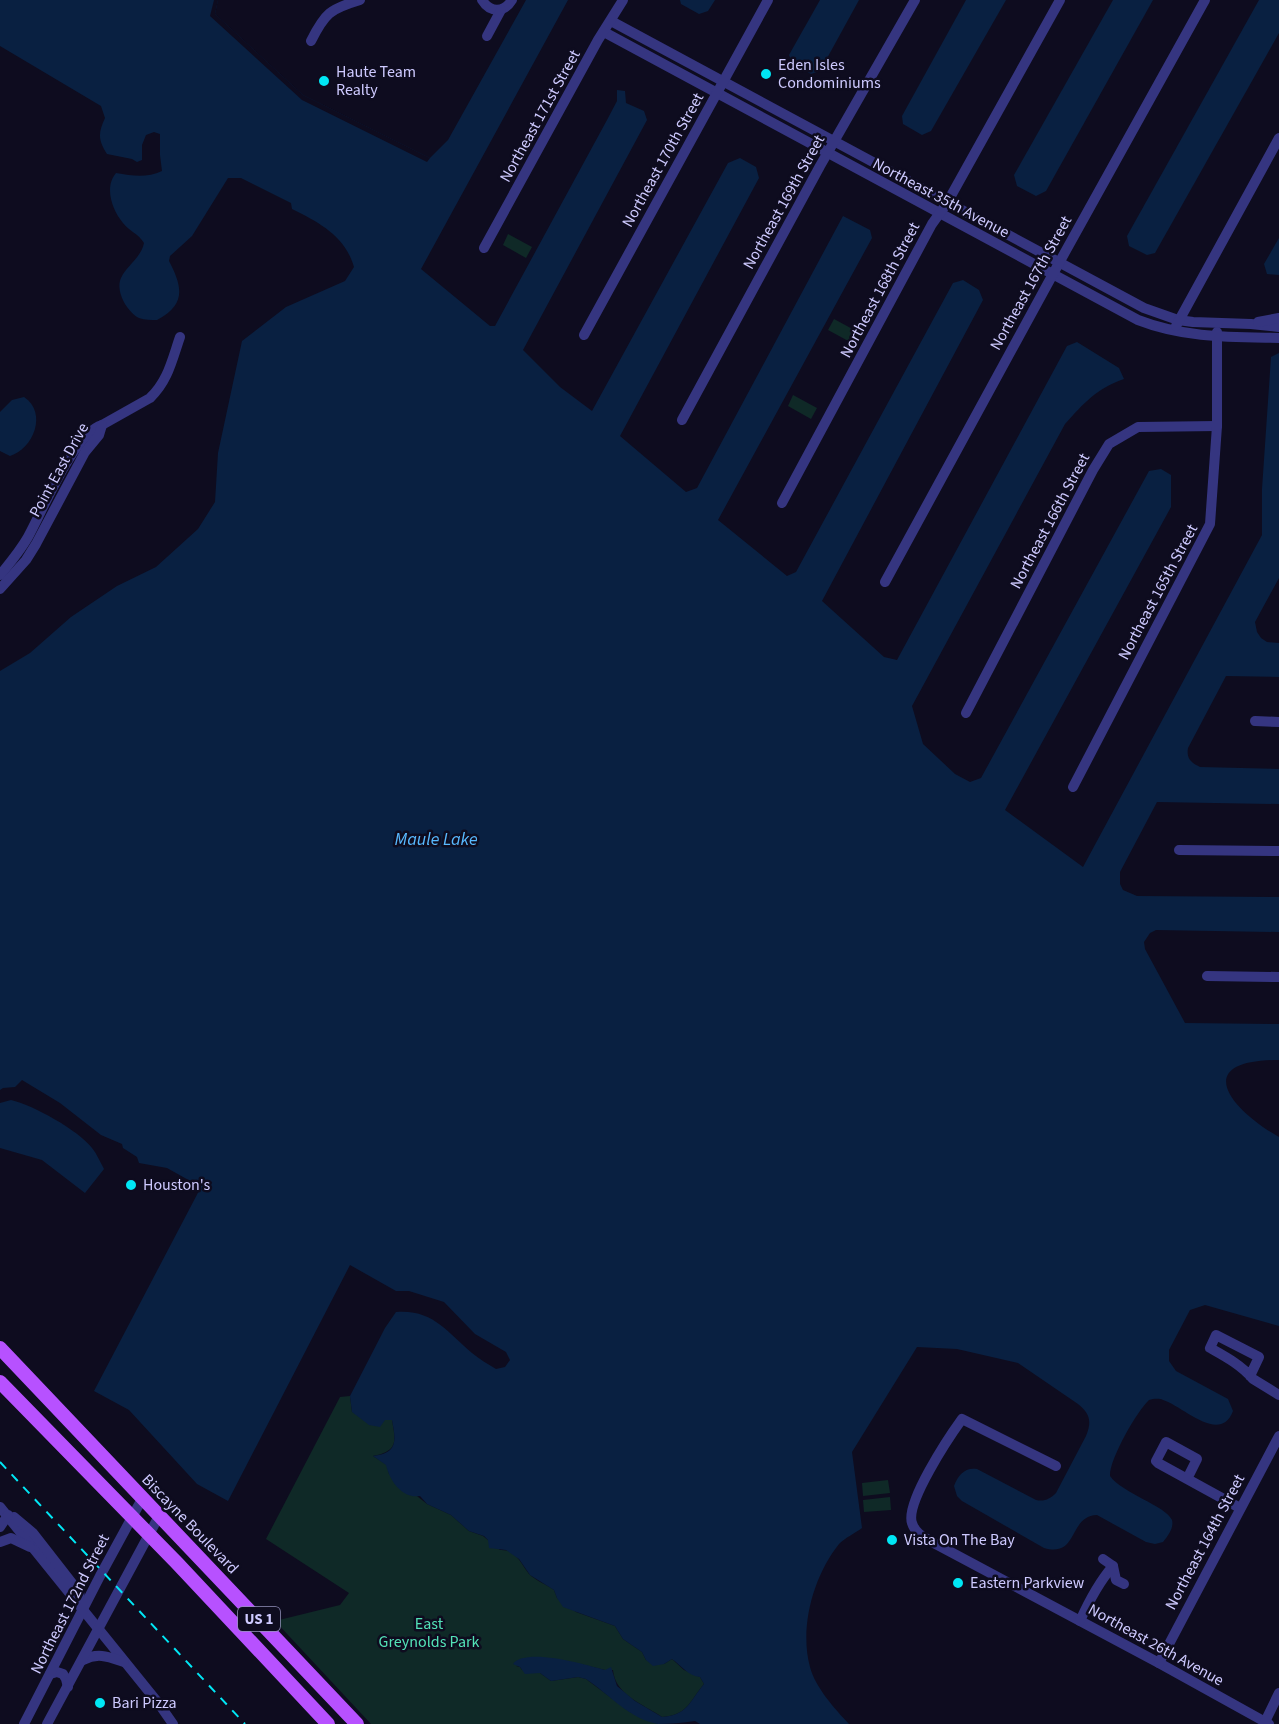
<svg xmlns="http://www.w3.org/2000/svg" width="1279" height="1724" font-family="'Source Sans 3',sans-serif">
	<rect width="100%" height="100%" fill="#0e0c1f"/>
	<!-- green -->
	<g fill="#0f2927">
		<polygon points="508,234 532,247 526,258 503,245"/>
		<polygon points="834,319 858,332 852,343 828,330"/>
		<polygon points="793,395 817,408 811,419 788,406"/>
		<path d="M350,1396L352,1412L385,1420H392C396,1442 398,1451 373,1456L387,1465L389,1474L427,1504L451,1515L469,1531L483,1536L500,1550C516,1549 521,1564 529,1574C535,1580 547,1585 554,1590L557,1598L576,1612L615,1626L623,1639L642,1652L646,1660L664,1664L672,1659L684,1670L700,1677L704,1684C689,1702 688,1715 662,1717C643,1704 615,1695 613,1670H605L580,1664L516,1666L520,1667L522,1670L540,1673L551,1681L578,1677L586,1679L630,1712L658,1724H371L275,1621L340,1605L349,1593L266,1539L340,1397Z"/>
		<polygon points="888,1480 890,1493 863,1496 862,1483"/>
		<polygon points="890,1497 891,1510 864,1512 863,1500"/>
	</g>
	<!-- water -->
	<g fill="#092041">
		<path d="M0,0H218L215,14L303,95L430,158L448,140L526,0H568L421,269L490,326H495L607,120L617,101V90L625,91L626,103L644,111L647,120L523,350L560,387L592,411L728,163L740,158L756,167L759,178L620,436L686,492L697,488L843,216L870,230L872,238L718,520L787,576L796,572L953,283L963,280L979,290L983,300L822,601L884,657L897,660L1067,346L1077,342L1119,368L1124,379C1097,388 1084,403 1065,424L912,706L923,744L955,774L970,782L981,778L1149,471L1161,469L1171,475V507L1005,810L1083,867L1262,535V489L1271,357L1279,353V578L1255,622L1257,632L1261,638L1267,642L1279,643V677L1226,676L1188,748C1186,759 1192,763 1200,767L1279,769V804L1157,802L1120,872V884L1123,890L1137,896L1279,897V932L1156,930L1150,933L1144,942L1145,949L1185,1023L1279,1024V1060C1189,1060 1231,1110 1279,1137V1326L1205,1305L1190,1310L1169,1350V1361L1176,1371L1228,1399L1233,1411C1220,1445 1183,1406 1163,1400C1159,1398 1153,1399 1149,1400C1137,1411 1109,1460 1110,1476C1122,1493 1166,1506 1172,1520C1174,1528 1168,1536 1163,1542L1155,1544L1146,1542L1097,1515C1068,1516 1079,1558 1044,1548L962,1501L957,1496L954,1486C958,1475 965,1467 977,1469L1036,1500C1044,1502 1050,1499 1056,1493L1086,1436C1092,1421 1090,1414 1078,1404L1018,1363L957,1349L917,1347L852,1452L862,1528C855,1533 845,1538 839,1544C814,1575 799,1627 810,1667C815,1687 835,1709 849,1724H700L695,1721C683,1723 670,1724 658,1724C629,1719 609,1694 586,1679L578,1677L551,1681L540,1673L525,1674L520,1667L513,1664C526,1647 586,1665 605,1670L611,1667L617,1686L635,1701L662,1717C688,1715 689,1702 704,1684L700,1677C688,1676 682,1666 672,1659L664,1664L653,1666L646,1660L642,1652L623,1639L615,1626L563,1607L557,1598L554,1590L530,1575L519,1559L506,1550L489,1548L488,1540L484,1536L469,1531L451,1515L427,1504L420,1496C402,1499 390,1481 386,1465L373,1456C398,1453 396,1441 392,1420H385L380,1427L369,1425L352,1412L350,1396L385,1328L396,1312C433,1309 447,1332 472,1353C479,1359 488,1364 496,1369L505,1367L510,1360L506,1352L475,1334L444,1302L409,1291H396L350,1265L228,1501L197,1484L129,1410L94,1391L201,1187L167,1168L139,1163L137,1157L123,1148L122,1144L101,1135L60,1103L22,1080L15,1087L3,1088L0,1090V671L30,653L71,617L117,586L156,567L198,529L215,502L218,453L242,341L286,307L345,281L354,267C345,236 320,223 292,209L291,203L241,178H228L192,236L170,256L169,261C182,286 187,304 157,320C151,320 145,320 139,318C127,312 115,291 121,278C127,265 141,258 144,243C139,234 129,231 123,223C112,210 104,187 116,173C133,176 147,178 162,171L160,155V134L154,132L146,135L142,145V160L137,162L132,159L107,154C98,140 98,133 105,118L101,106L0,46Z"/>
		<polygon points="680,0 715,0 708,11 699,14 681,4"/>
		<polygon points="820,0 859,0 820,71 811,74 793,64 789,55"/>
		<polygon points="966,0 1006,0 931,131 922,135 903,124 902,116"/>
		<polygon points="1113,0 1153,0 1046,191 1036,196 1017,186 1014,175"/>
		<polygon points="1259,0 1279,0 1279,33 1155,253 1147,255 1129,246 1127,236"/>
		<polygon points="1279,238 1279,275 1267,274 1264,264"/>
		<path d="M24,397C48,413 33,449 10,456L0,451V412L12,400Z"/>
		<path d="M11,1100C33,1105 78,1130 92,1148C97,1154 100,1162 104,1169L85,1193L42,1160L0,1148V1103Z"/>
	</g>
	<!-- pier -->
	<polygon fill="#0e0c1f" points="214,0 218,0 215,14 303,95 430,158 427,162 302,100 210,16"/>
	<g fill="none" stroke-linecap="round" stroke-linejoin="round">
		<!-- minor -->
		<g stroke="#353580" stroke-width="10">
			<path d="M482,0C490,13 504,13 512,0"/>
			<polyline points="611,21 1144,308 1178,320 1193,322 1251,324 1279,327"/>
			<path d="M604,32L1138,320C1184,338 1231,337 1279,338"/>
			<polyline points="487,36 501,10"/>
			<path d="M311,41C325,13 330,9 360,0"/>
			<polyline points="484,248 598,40 623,0"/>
			<polyline points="1258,322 1279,318"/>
			<polyline points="1176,326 1279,138"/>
			<polyline points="584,335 768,0"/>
			<polyline points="682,420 820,166 915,0"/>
			<polyline points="782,503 932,224 947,203 1060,0"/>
			<path d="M0,575C10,563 20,551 28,537C43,510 74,433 102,425L150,398C168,381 172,360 180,337"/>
			<polyline points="885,582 1059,263 1205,0"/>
			<polyline points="0,589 26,560 36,544 85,452 99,435 102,425"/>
			<polyline points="966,713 1093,470 1109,444 1138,427 1217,426"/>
			<polyline points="1255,721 1279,722"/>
			<polyline points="1073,787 1210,524 1217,426 1217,332"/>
			<polyline points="1179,850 1279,851"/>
			<polyline points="1207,976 1279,977"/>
			<path d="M1250,1376L1259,1357L1216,1335L1210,1348C1226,1357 1241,1365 1253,1379L1279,1395"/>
			<path d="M1056,1466L962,1419C949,1437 905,1503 912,1523C915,1533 924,1537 932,1542L1159,1663L1269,1724"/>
			<polyline points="1187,1479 1197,1459 1166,1442 1156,1461 1158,1463 1240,1508"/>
			<polyline points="0,1507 159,1704 173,1724"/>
			<polyline points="14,1517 33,1533 79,1592 82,1608"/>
			<polyline points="0,1527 8,1515"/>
			<polyline points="0,1542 11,1538 30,1547"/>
			<polyline points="1103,1559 1113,1566 1116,1580 1124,1584"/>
			<path d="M1080,1621C1089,1601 1099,1582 1113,1566"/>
			<path d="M83,1660C98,1652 109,1657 124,1662"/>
			<polyline points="1159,1663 1279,1436"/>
			<polyline points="50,1674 57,1672 63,1674 66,1679 68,1687"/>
			<polyline points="24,1724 100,1576 142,1499"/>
			<polyline points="47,1724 159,1516"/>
			<polyline points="1264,1724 1279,1693"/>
		</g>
		<!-- major -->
		<g stroke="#b751ff" stroke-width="14">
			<polyline points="0,1348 357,1724"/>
			<polyline points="0,1382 177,1563 328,1724"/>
		</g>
		<!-- rail -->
		<polyline stroke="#00e7f5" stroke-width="2" stroke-dasharray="9 8" stroke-linecap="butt" points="0,1462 245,1724"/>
	</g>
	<!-- markers -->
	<g fill="#00e7f5" stroke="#0e0c1f" stroke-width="2">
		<circle cx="766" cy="74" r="6"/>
		<circle cx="324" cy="81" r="6"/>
		<circle cx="131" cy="1185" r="6"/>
		<circle cx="892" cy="1540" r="6"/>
		<circle cx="958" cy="1583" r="6"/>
		<circle cx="100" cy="1703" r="6"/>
	</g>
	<g text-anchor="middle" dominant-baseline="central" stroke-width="5" stroke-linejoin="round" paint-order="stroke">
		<!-- shield labels -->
		<rect fill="#0e0c1f" stroke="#9491bc" stroke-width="1.5" x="238" y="1607" width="42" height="24" rx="4.5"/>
		<g font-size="15" font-weight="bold" fill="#cecaff">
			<text x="259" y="1619">US 1</text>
		</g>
		<!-- poi labels -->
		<g font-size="16" fill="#cecaff" stroke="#0e0c1f" text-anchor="start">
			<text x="778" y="65">Eden Isles<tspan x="778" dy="18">Condominiums</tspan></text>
			<text x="336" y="72">Haute Team<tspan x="336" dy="18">Realty</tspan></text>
			<text x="143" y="1185">Houston's</text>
			<text x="904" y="1540">Vista On The Bay</text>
			<text x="970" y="1583">Eastern Parkview</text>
			<text x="112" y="1703">Bari Pizza</text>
		</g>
		<!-- street labels -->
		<g font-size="16" fill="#cecaff" stroke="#0e0c1f">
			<text transform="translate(540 116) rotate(-61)">Northeast 171st Street</text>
			<text transform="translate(663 160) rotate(-61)">Northeast 170th Street</text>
			<text transform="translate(941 198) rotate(28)">Northeast 35th Avenue</text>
			<text transform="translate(784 202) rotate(-61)">Northeast 169th Street</text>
			<text transform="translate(1031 283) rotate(-61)">Northeast 167th Street</text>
			<text transform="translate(880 290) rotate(-62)">Northeast 168th Street</text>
			<text transform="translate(59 470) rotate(-61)">Point East Drive</text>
			<text transform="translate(1050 521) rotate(-62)">Northeast 166th Street</text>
			<text transform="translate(1158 592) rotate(-62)">Northeast 165th Street</text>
			<text transform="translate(190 1524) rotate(46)">Biscayne Boulevard</text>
			<text transform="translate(1205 1542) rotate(-62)">Northeast 164th Street</text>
			<text transform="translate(70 1604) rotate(-63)">Northeast 172nd Street</text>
			<text transform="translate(1156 1645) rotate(29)">Northeast 26th Avenue</text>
		</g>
		<!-- park labels -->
		<g font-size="16" fill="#53e2b8" stroke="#0e0c1f">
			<text x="429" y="1624">East<tspan x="429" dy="18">Greynolds Park</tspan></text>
		</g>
		<!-- water labels -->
		<g font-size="18" font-style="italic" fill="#58b9ff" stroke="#0e0c1f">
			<text x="436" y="839">Maule Lake</text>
		</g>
	</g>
</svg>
